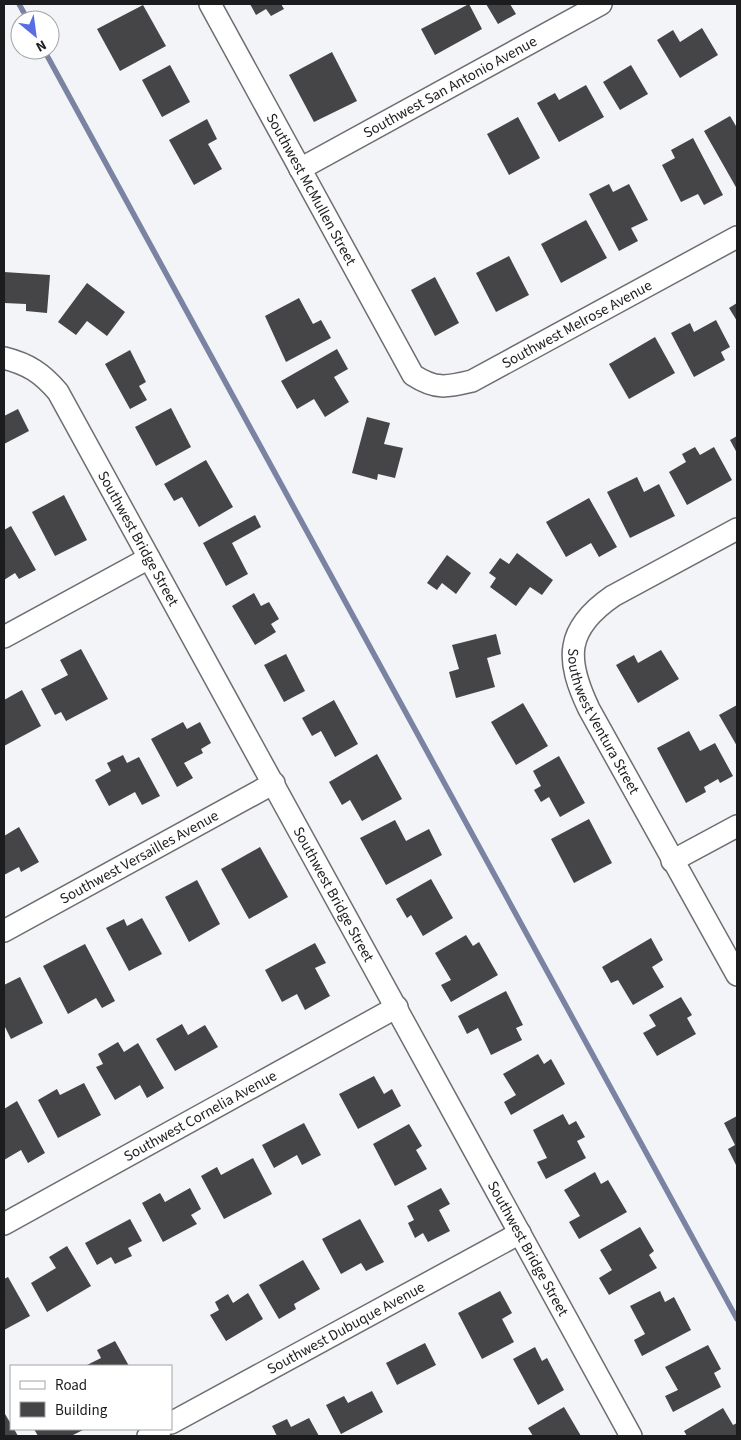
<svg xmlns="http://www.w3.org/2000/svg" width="741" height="1440" font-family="'Source Sans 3',sans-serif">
	<rect width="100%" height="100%" fill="#f3f4f7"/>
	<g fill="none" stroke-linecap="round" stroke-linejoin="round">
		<!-- stream -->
		<g stroke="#7a83a2" stroke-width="5.5">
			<polyline points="19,4 28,20"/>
			<polyline points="44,50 737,1319"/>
		</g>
	</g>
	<!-- building -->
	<g fill="#454548">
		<polygon points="250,4 281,4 284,9 271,16 266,9 256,15"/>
		<polygon points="469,4 482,29 435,55 421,29"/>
		<polygon points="486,4 510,4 516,14 498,24"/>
		<polygon points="143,5 166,46 120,71 97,29"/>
		<polygon points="702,28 718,55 680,78 657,40 673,30 680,42"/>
		<polygon points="332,52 357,101 314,122 289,75"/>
		<polygon points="170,65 190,102 162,117 142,80"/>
		<polygon points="631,65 648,94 620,110 603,82"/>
		<polygon points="586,85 604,117 559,142 537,103 555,93 559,100"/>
		<polygon points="730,116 736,126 737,126 737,189 704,131"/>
		<polygon points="518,117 540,158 509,175 487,134"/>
		<polygon points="207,119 217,139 208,144 222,169 194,185 169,140"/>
		<polygon points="693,138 723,195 704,205 698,194 681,202 662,165 675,158 671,150"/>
		<polygon points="609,184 613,192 629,184 648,220 631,228 638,241 619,251 589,194"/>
		<polygon points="586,220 607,258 561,283 541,244"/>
		<polygon points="509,256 529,295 496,312 476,273"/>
		<polygon points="4,272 50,275 47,313 26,311 26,304 4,303"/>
		<polygon points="435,277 459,323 435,336 411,290"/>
		<polygon points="87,283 125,312 107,336 87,321 76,335 58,322"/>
		<polygon points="299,298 313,324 321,320 331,338 286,362 265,316"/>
		<polygon points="737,303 737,321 729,308"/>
		<polygon points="716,320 730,347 721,352 725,360 694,377 671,333 690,323 694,332"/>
		<polygon points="655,337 675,373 629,399 609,364"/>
		<polygon points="337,349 348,369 334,377 349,402 325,417 314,399 297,409 281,381"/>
		<polygon points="130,350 146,382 139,386 147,400 130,409 105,364"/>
		<polygon points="171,408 191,447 156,466 135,427"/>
		<polygon points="18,409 29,431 4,444 4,416"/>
		<polygon points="367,417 390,423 384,444 403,448 395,478 378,474 377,480 352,473"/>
		<polygon points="737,436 737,453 730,440"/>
		<polygon points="695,447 700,455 714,447 732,480 687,505 669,472 686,462 682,454"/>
		<polygon points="206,460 233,507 199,527 182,497 174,501 164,484"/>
		<polygon points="637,477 644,492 659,484 675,516 630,538 607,492"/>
		<polygon points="64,495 87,540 55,556 32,512"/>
		<polygon points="589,498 617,547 599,557 591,543 566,557 546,522"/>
		<polygon points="255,515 261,527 232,543 248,574 226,586 203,543"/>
		<polygon points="11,526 36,570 19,579 15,573 4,580 4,530"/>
		<polygon points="517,553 553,580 542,595 530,587 516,606 490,587 496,578 489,573 500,558 509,564"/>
		<polygon points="447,555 471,573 456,594 442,583 437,590 427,583"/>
		<polygon points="254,593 261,606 269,602 279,619 271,624 276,632 255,645 232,606"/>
		<polygon points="496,634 501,654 487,658 495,687 456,698 449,672 459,669 452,645"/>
		<polygon points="81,649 108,699 66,721 61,712 55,715 41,689 68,675 60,660"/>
		<polygon points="661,650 679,679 638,703 616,665 634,655 638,663"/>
		<polygon points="286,654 305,691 284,702 264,665"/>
		<polygon points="22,690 41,726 4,746 4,700"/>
		<polygon points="334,700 358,744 335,757 321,731 312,736 302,718"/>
		<polygon points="523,703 548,746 516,765 491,722"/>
		<polygon points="737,705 737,746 719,715"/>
		<polygon points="183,722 187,729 200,722 211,743 201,749 203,753 184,763 193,778 177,787 151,739"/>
		<polygon points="689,731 700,751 715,743 733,776 720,783 718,779 704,787 706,792 686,803 657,748"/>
		<polygon points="377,754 402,799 362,821 350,800 342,805 329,782"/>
		<polygon points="123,755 127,763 139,757 160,796 142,805 135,792 109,806 95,780 111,771 107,763"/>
		<polygon points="559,756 585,803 560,817 549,797 541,802 534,790 541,786 533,771"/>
		<polygon points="589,819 612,863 574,883 551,839"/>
		<polygon points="395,820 406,841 429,829 442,855 386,885 360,838"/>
		<polygon points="19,827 39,862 21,872 19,867 4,875 4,836"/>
		<polygon points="260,847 288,897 249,919 221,869"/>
		<polygon points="431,879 453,918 423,936 411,915 407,918 396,899"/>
		<polygon points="197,880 220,924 189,942 165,897"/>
		<polygon points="142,918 162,954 129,971 106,928 124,919 127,926"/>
		<polygon points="466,935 473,946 479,942 498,975 451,1002 441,985 451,980 435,953"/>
		<polygon points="651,938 663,960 652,967 664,987 633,1005 618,980 611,983 602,967"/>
		<polygon points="315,943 326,963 315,968 330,996 305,1010 297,994 282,1002 265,970"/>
		<polygon points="85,944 115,1001 102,1008 96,998 68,1014 43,966"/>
		<polygon points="20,977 43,1023 11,1039 4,1025 4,985"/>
		<polygon points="506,991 523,1025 516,1028 522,1040 491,1055 478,1028 467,1034 458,1016"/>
		<polygon points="681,997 692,1015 687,1018 696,1034 657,1056 643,1033 656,1026 649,1015"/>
		<polygon points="182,1024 188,1035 205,1025 218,1047 175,1071 156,1039"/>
		<polygon points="118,1042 124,1052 138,1043 164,1088 147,1098 140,1085 115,1100 96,1067 103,1064 98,1054"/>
		<polygon points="538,1054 544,1064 551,1059 565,1084 511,1115 504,1102 516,1095 503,1074"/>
		<polygon points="374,1076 384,1094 392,1089 401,1106 358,1129 339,1094"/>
		<polygon points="84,1083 101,1115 58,1138 38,1100 57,1089 60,1095"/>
		<polygon points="17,1101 45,1153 28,1163 21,1150 4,1160 4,1109"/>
		<polygon points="563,1114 569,1125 576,1121 585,1137 577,1141 586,1158 546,1179 537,1162 547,1158 533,1130"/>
		<polygon points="737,1116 737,1167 728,1149 735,1145 724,1123"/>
		<polygon points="304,1123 321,1155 302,1165 297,1155 274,1168 262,1145"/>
		<polygon points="409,1124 422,1146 416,1150 427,1169 395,1186 373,1144"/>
		<polygon points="253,1158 272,1194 224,1219 201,1176 217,1167 221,1175"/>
		<polygon points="595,1172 601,1184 608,1180 627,1212 579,1239 569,1222 580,1216 564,1190"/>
		<polygon points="190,1188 201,1209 191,1215 197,1224 163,1242 142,1203 160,1193 165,1202"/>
		<polygon points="441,1188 450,1204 439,1210 450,1231 428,1242 423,1233 415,1238 408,1223 414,1220 407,1206"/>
		<polygon points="130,1219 142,1241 128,1248 132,1256 115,1264 111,1257 97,1265 85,1243"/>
		<polygon points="360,1219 384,1262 366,1271 361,1263 341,1274 322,1239"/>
		<polygon points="640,1227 654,1251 649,1255 657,1268 609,1295 599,1278 612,1270 600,1250"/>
		<polygon points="67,1246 91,1286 47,1312 31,1283 56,1268 49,1257"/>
		<polygon points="303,1260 320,1289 294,1304 296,1309 279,1319 259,1285"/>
		<polygon points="8,1277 30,1316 4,1330 4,1279"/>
		<polygon points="500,1291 512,1313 502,1319 514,1342 482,1359 458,1313"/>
		<polygon points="660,1291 665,1302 674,1297 691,1330 642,1356 634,1340 645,1334 630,1306"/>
		<polygon points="248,1293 263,1319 226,1341 210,1315 219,1310 215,1302 228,1294 233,1303"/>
		<polygon points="115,1341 129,1366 85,1366 101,1358 97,1350"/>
		<polygon points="425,1343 436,1365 397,1385 386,1363"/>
		<polygon points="708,1345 721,1369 714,1373 721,1387 673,1412 665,1396 678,1390 665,1367"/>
		<polygon points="535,1347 542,1361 547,1358 564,1390 538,1405 513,1359"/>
		<polygon points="372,1391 383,1412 341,1434 326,1405 344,1396 348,1403"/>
		<polygon points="564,1407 581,1436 533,1436 528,1428"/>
		<polygon points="723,1408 733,1425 737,1423 737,1436 687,1436 684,1431"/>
		<polygon points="5,1414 11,1424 11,1429 14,1429 18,1436 4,1436"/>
		<polygon points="309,1418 319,1436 277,1436 272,1426 287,1419 291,1427"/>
		<polygon points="34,1429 85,1429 71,1436 38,1436"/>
	</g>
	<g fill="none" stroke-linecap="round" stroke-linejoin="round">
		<defs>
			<g id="street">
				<path id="s1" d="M210,4L413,375C436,390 447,387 472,381L737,237"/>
				<path id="s2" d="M300,169L601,4"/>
				<path id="s3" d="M4,358C28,364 42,373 58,392L631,1436"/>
				<path id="s4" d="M737,529L613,596C565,629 565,659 589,709L737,975"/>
				<polyline points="4,637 149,558"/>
				<polyline points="672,861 737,826"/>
				<path id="s5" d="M4,931L274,783"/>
				<path id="s6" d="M4,1224L397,1007"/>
				<path id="s7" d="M171,1423L520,1233"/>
				<polyline points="148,1436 161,1429"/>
			</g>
		</defs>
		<!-- street casing -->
		<use href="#street" stroke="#6e6e71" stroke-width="24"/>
		<!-- street -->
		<use href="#street" stroke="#fff" stroke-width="21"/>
	</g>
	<g text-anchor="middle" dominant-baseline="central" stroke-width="5" stroke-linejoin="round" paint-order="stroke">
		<!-- street labels -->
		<g font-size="15" fill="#1b1c1d" stroke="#fff">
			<text stroke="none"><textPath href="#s2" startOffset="171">Southwest San Antonio Avenue</textPath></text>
			<text stroke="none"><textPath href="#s1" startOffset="211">Southwest McMullen Street</textPath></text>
			<text stroke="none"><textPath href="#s1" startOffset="604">Southwest Melrose Avenue</textPath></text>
			<text stroke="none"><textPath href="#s3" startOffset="232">Southwest Bridge Street</textPath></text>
			<text stroke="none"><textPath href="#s4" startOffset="288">Southwest Ventura Street</textPath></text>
			<text stroke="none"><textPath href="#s5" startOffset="154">Southwest Versailles Avenue</textPath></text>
			<text stroke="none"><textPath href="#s3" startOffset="638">Southwest Bridge Street</textPath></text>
			<text stroke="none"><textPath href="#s6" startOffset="224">Southwest Cornelia Avenue</textPath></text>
			<text stroke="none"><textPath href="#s3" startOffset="1042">Southwest Bridge Street</textPath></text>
			<text stroke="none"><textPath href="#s7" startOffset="199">Southwest Dubuque Avenue</textPath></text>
		</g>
	</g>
	<!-- border -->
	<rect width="741" height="1440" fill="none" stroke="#1b1c1d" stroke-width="10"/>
	<!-- legend -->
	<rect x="10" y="1365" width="162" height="65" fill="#ffffff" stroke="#a4a4a5"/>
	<rect x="20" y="1381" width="25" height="8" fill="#ffffff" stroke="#a4a4a5"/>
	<text x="55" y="1390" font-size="15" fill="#1b1c1d">Road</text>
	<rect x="20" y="1402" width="25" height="15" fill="#454548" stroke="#a4a4a5"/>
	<text x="55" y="1415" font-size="15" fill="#1b1c1d">Building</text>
	<!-- north arrow -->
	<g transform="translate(35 35) rotate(151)"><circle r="24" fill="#ffffff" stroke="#a4a4a5"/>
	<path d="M0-4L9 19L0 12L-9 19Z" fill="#586de4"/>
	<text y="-8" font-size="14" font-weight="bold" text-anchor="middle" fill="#1b1c1d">N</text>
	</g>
</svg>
